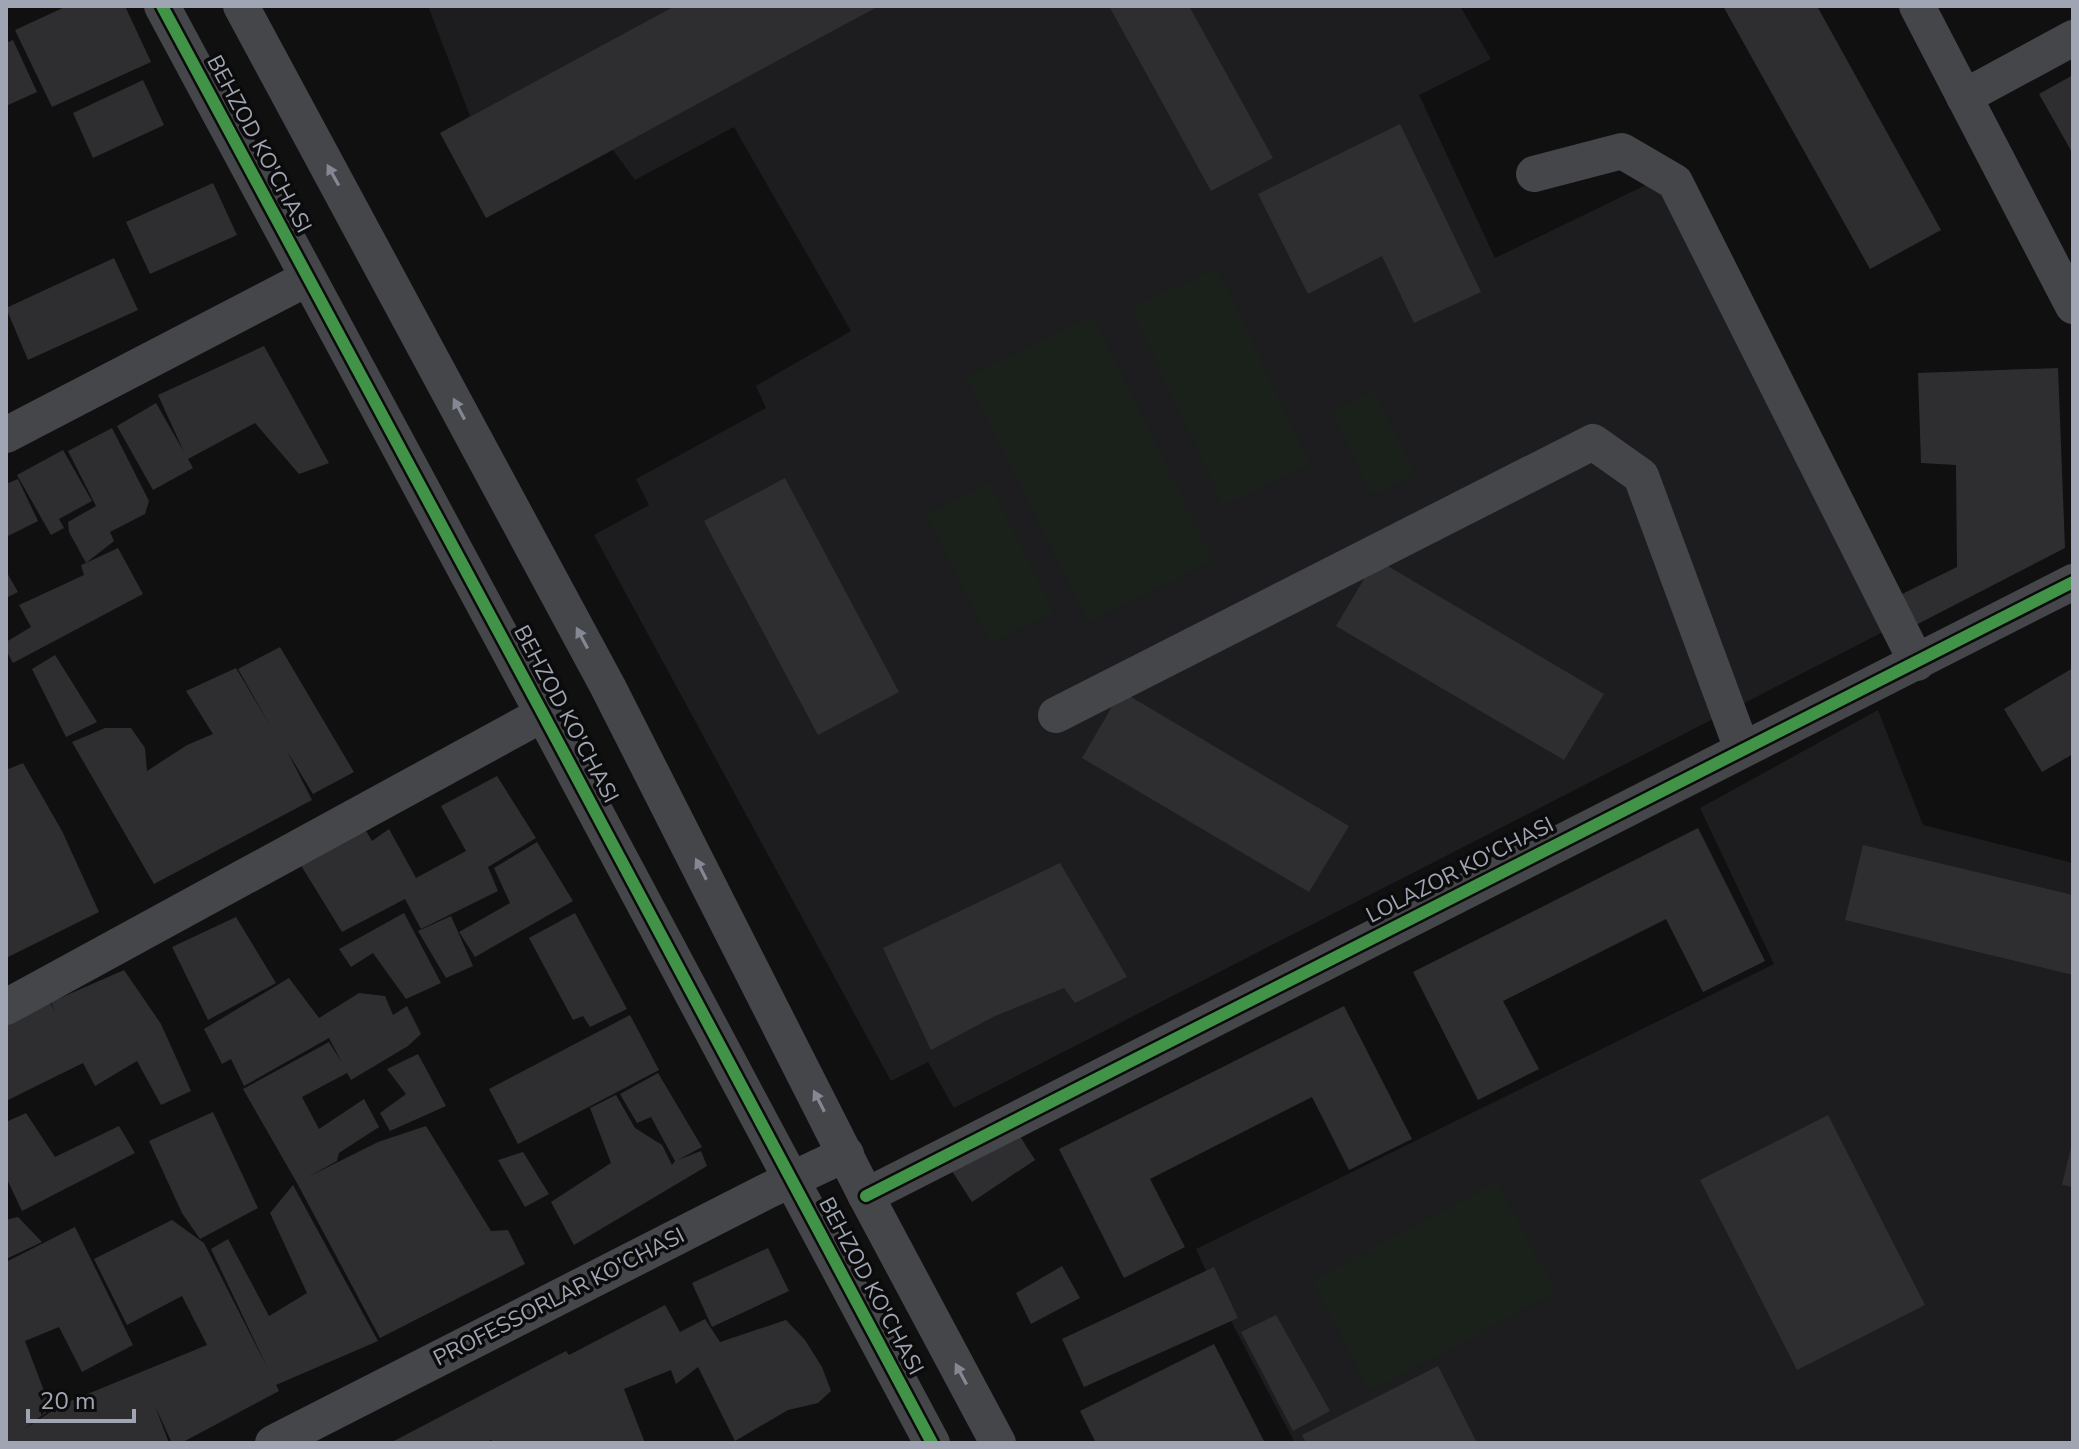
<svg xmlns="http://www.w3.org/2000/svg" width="2079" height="1449" font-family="'Nunito Sans',sans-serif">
	<rect width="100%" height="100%" fill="#101011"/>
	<!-- built -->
	<g fill="#1d1d1f">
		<polygon points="428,6 1460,6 1491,59 1419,95 1495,258 1650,183 1668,195 1883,632 954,1108 928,1062 891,1081 594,535 649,505 636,479 766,408 756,386 851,331 734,127 635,180 613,150 486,218 440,133 470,116"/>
		<polygon points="1878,710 1923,825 2073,863 2073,1443 1295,1443 1231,1321 1238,1318 1206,1271 1196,1249 1774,964 1700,808"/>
	</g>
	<!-- green -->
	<g fill="#1a211b">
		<polygon points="1217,268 1310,464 1223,505 1131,308"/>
		<polygon points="1093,316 1213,561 1088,622 967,377"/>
		<polygon points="1374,391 1414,475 1372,495 1332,412"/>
		<polygon points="990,483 1054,612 991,643 926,514"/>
		<polygon points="1497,1182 1556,1292 1370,1391 1312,1281"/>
	</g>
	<!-- building -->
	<g fill="#2e2e30">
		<polygon points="67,6 125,6 151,62 52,107 15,30"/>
		<polygon points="675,6 879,6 486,218 440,133"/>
		<polygon points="1109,6 1189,6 1273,158 1211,191"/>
		<polygon points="1723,6 1817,6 1941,230 1870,269"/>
		<polygon points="13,40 37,92 6,106 6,43"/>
		<polygon points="2073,75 2073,154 2039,94"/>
		<polygon points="143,80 164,125 93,158 73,113"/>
		<polygon points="1400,124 1481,292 1414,323 1382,256 1308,294 1258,194"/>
		<polygon points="213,183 237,235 150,274 126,222"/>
		<polygon points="114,258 138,310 28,360 6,308"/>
		<polygon points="264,346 329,463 299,474 255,423 188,459 193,468 153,490 117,426 156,403 184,452 158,395"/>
		<polygon points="2058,368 2065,548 1912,627 1898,596 1957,567 1956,465 1921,463 1918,373"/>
		<polygon points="112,428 149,501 145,514 110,532 114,541 86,563 118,548 143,594 13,663 6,650 6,642 31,627 19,605 84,575 81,565 86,563 69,532 68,522 96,506 68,451"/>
		<polygon points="63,450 92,501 59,519 64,528 51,535 17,475"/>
		<polygon points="785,478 899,692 818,735 704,521"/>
		<polygon points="18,479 38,521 6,537 6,484"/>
		<polygon points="1376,559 1604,694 1564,760 1336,626"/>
		<polygon points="6,571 18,592 6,598"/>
		<polygon points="280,647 354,772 313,794 287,751 312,800 154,884 72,742 105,728 131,728 145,748 147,771 187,745 213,734 186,691 236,668 272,729 238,669"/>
		<polygon points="55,655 97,722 66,737 32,669"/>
		<polygon points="2073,668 2073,754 2042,772 2004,709"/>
		<polygon points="1121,691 1349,826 1309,892 1082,758"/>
		<polygon points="23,763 62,831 99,912 6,958 6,770"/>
		<polygon points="497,776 536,838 488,867 498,891 421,929 405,899 342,932 297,859 362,824 372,841 389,829 416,878 466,851 441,806"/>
		<polygon points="1698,828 1765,961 1703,992 1666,919 1503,1001 1539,1069 1478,1100 1413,972"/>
		<polygon points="537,842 573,901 475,957 459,932 510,903 494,868"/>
		<polygon points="1863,845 2073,895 2073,975 1845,920"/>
		<polygon points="1060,863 1127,977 1075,1003 1064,988 995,1016 931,1050 883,948"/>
		<polygon points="404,913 441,983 406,999 373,953 351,967 339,949"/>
		<polygon points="575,913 627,1009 590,1027 583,1016 573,1020 529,938"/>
		<polygon points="451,916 473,966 446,978 418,931"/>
		<polygon points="236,917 276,983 208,1020 172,947"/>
		<polygon points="124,970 161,1024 191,1091 161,1105 137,1061 95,1086 83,1063 6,1101 6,1023 50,1002 55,1012 51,1002"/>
		<polygon points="289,978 319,1018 359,993 385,996 393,1015 407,1006 421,1034 408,1046 351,1080 347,1073 302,1097 319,1129 364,1099 379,1127 339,1153 337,1161 308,1177 378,1142 426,1126 491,1231 508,1230 525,1264 380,1338 297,1183 243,1089 329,1042 342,1063 329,1038 244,1086 231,1059 222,1064 204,1029"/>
		<polygon points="1344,1006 1412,1139 1349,1170 1312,1097 1150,1179 1185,1247 1124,1278 1059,1149"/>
		<polygon points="630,1015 659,1070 518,1144 489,1089"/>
		<polygon points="418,1054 446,1106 390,1131 380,1113 406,1094 387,1069"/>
		<polygon points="658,1073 702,1147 678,1160 701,1151 707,1166 574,1245 551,1202 611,1163 590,1108 616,1095 635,1128 662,1145 672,1165 675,1161 651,1117 637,1123 620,1094"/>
		<polygon points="213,1112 258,1208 200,1239 182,1213 149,1141"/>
		<polygon points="26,1113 55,1157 119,1126 135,1153 22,1211 6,1177 6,1122"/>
		<polygon points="1828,1115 1925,1305 1797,1370 1700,1180"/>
		<polygon points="1016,1130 1035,1160 972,1202 948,1165"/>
		<polygon points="2072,1143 2073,1143 2073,1187 2062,1185"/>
		<polygon points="523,1152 549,1194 525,1207 498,1160"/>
		<polygon points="293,1185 378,1341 276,1385 279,1391 181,1443 172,1443 155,1406 169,1443 6,1443 6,1262 75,1227 133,1345 82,1372 59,1327 25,1341 51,1409 24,1429 63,1404 207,1345 182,1296 127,1325 94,1259 172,1220 204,1243 268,1369 211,1249 228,1239 269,1316 307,1293 270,1213"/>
		<polygon points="18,1217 42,1242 6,1259 6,1220"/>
		<polygon points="768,1248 789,1291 712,1327 692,1283"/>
		<polygon points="1062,1266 1080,1298 1031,1324 1016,1293"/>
		<polygon points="1214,1267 1238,1318 1084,1387 1062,1339"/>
		<polygon points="665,1305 680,1332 705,1319 720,1342 786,1320 805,1340 822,1367 831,1391 818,1403 788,1410 735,1441 698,1367 676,1384 671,1370 624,1389 645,1443 493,1443 491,1440 485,1443 390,1443 566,1351 569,1355"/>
		<polygon points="1276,1315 1330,1411 1293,1431 1241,1332"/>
		<polygon points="1214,1344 1265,1443 1096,1443 1080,1411"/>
		<polygon points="1438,1366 1477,1443 1306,1443 1302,1435"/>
	</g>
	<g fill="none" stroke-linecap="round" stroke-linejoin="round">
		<!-- minor -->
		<g stroke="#45464a" stroke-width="36">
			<polyline points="162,6 543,714 932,1443"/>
			<polyline points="241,6 608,687 866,1196 998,1443"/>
			<polyline points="1917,6 2073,306"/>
			<polyline points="1964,97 2073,38"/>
			<polyline points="1534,174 1622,151 1675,182 1917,663"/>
			<polyline points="6,435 308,278"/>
			<polyline points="1056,715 1593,442 1641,476 1742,749"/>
			<polyline points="6,1007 543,714"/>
			<polyline points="866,1196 2073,582"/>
			<polyline points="273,1443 767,1191 846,1154"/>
		</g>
		<defs>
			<g id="cycleway">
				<polyline points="162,6 543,714 932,1443"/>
				<polyline points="866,1196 2073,582"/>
			</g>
		</defs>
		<!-- cycleway casing -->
		<use href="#cycleway" stroke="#0b0b0c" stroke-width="17"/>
		<!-- cycleway -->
		<use href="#cycleway" stroke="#419447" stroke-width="12"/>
	</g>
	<!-- one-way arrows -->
	<defs><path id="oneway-solid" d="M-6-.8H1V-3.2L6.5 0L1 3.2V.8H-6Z" transform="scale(2)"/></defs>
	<g fill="#858894">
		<use href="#oneway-solid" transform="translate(333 175) rotate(-119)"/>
		<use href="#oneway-solid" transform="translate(459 409) rotate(-118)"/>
		<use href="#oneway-solid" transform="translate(582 638) rotate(-118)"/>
		<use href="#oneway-solid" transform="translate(701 869) rotate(-117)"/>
		<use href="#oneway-solid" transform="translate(819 1101) rotate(-117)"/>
		<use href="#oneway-solid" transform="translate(961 1374) rotate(-118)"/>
	</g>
	<g text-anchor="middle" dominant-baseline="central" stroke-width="7" stroke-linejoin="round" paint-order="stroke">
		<!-- street labels -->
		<g font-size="22" fill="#a0a5b3" stroke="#0b0b0c">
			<text transform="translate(259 144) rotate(62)">BEHZOD KO'CHASI</text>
			<text transform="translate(566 714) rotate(62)">BEHZOD KO'CHASI</text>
			<text transform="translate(1460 870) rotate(-27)">LOLAZOR KO'CHASI</text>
			<text transform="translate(871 1286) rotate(62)">BEHZOD KO'CHASI</text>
			<text transform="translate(559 1297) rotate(-27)">PROFESSORLAR KO'CHASI</text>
		</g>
	</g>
	<!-- border -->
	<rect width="2079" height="1449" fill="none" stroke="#a0a5b3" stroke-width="16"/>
	<!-- scale -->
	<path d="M28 1409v12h106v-12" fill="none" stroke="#a0a5b3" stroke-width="4"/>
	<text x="40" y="1409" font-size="24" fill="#a0a5b3" stroke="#0b0b0c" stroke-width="6" paint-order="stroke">20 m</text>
</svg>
